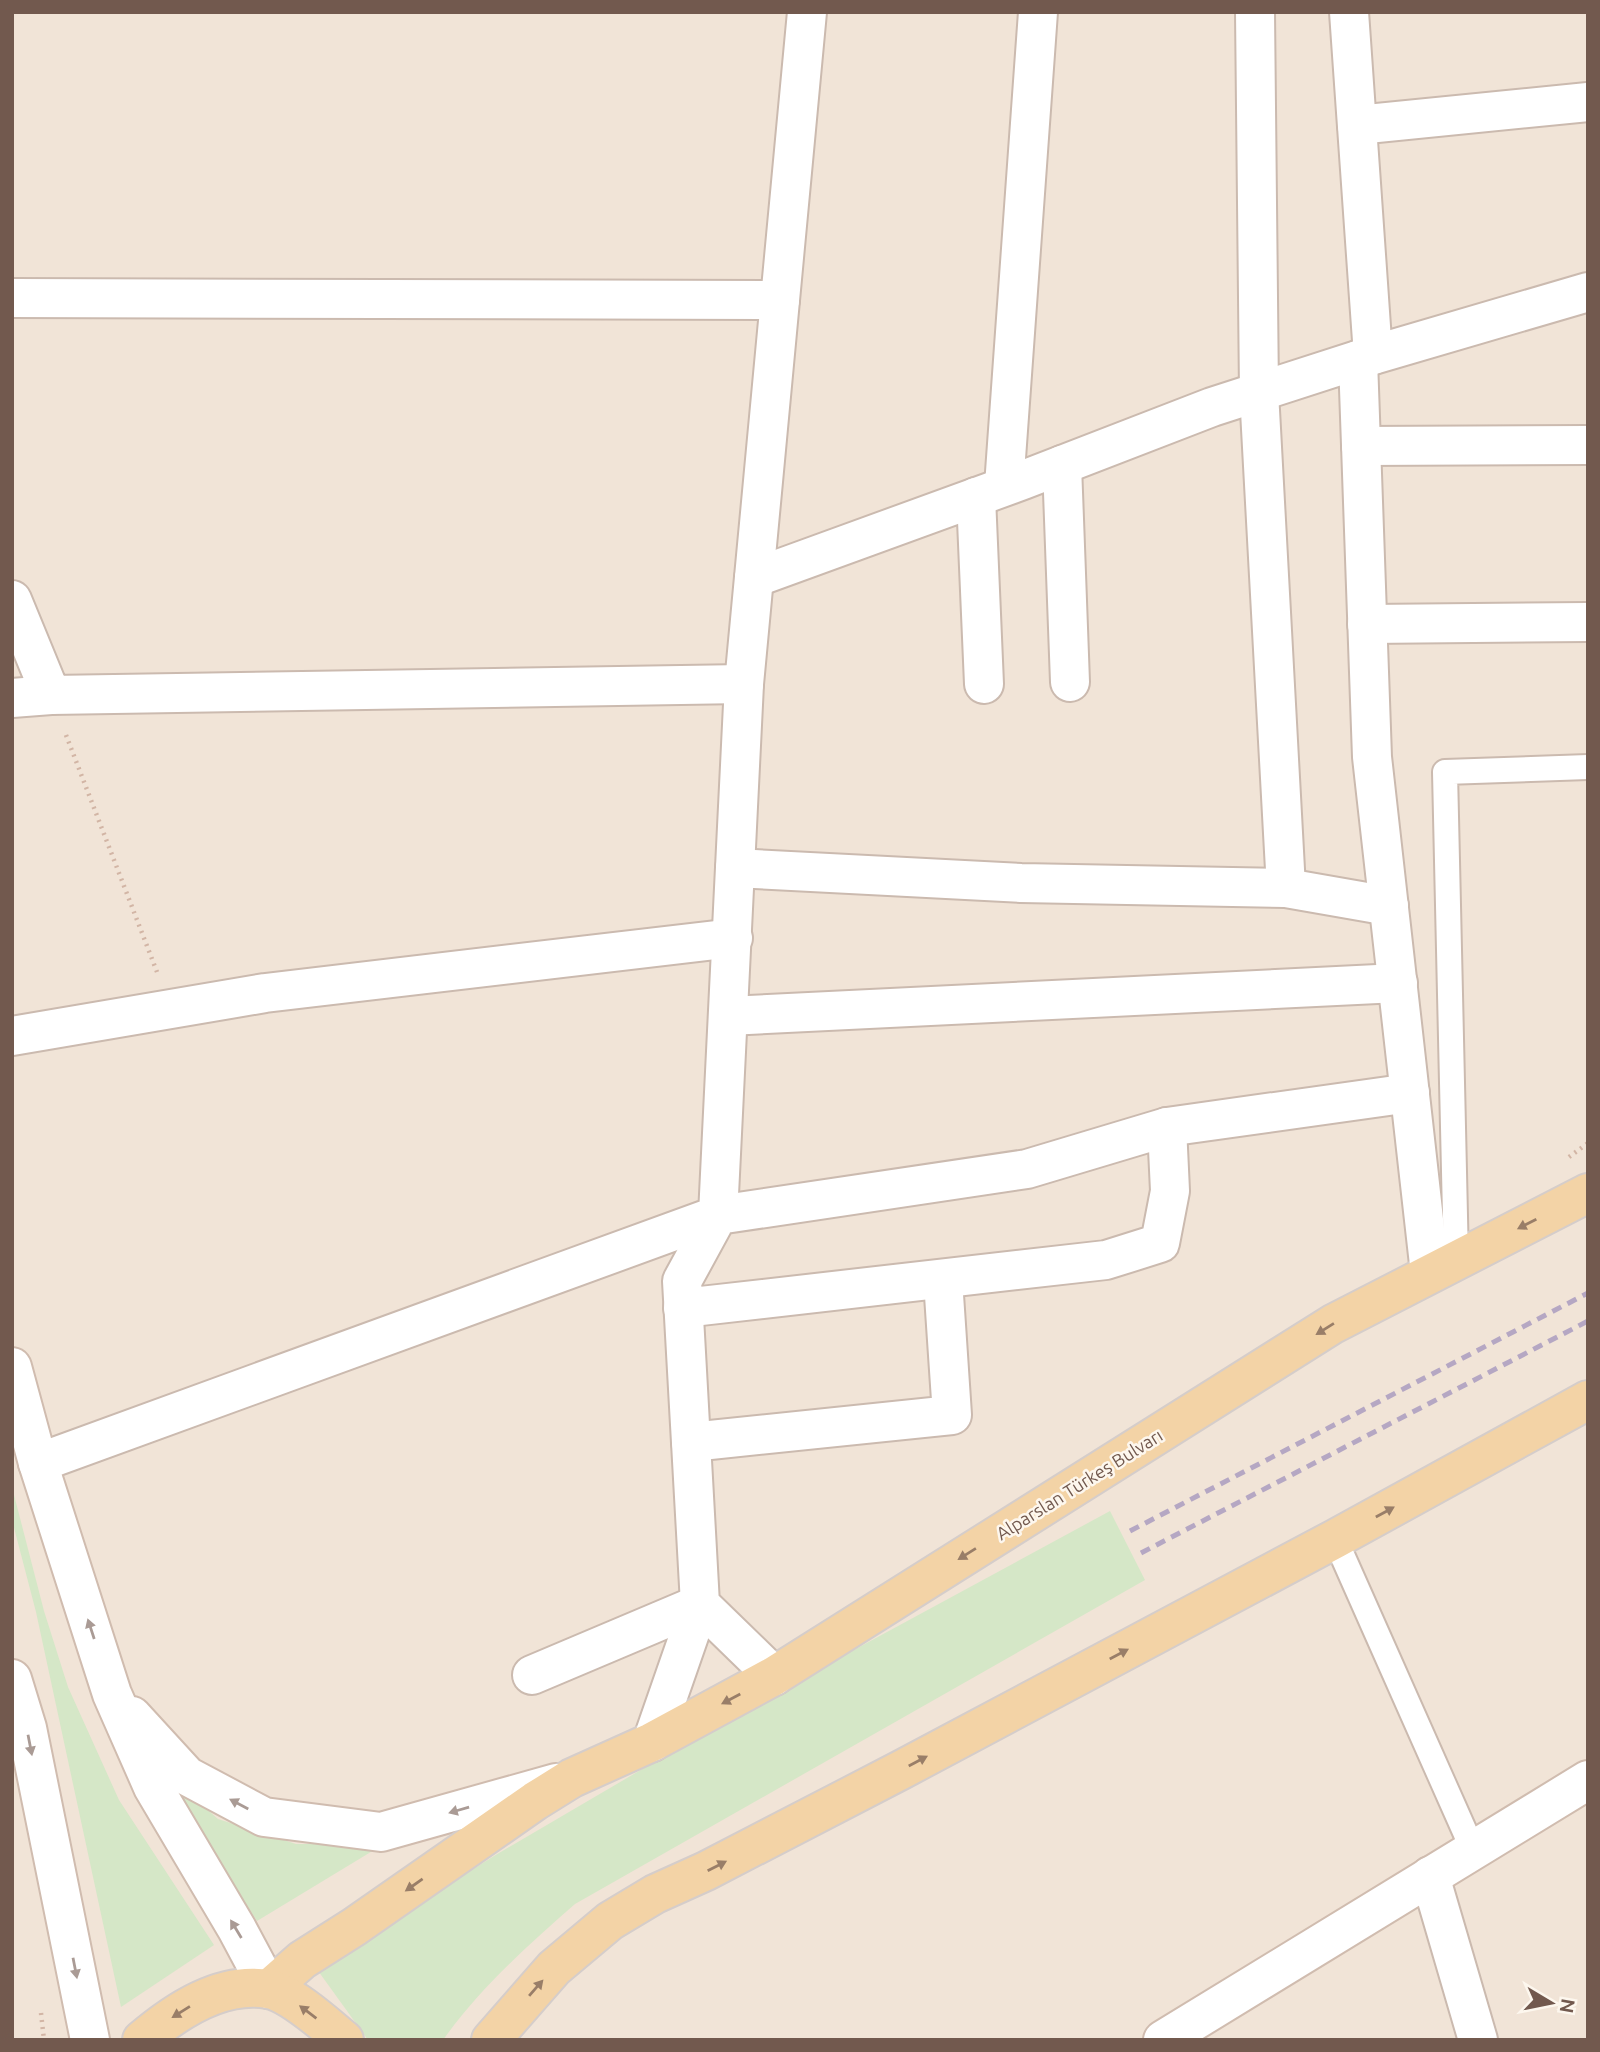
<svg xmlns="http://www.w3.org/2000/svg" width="1600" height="2052" font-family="Ubuntu,sans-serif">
	<rect width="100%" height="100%" fill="#faf2e8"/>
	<!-- residential -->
	<rect fill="#f1e4d7" x="12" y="12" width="1576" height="2028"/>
	<!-- green -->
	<g fill="#d5e7c7">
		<polygon points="12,1487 44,1611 68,1687 119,1800 214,1945 121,2007 36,1612 12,1520"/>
		<path d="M1110,1511L1145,1580L575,1904C527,1946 480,1988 443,2040H368L316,1968L494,1856L743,1710Z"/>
		<polygon points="148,1758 218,1819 296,1844 384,1844 257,1921"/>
	</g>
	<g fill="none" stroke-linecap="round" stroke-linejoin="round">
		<defs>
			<g id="lane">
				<polyline points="1456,1260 1445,772 1588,767"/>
				<polyline points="1335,1539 1473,1850"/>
			</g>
			<g id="street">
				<polyline points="1255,12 1259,392 1286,888"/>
				<polyline points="1349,12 1373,355"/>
				<polyline points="1357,125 1588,102"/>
				<polyline points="12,298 780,300"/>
				<polyline points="1358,360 1372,757 1430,1273"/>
				<polyline points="1361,446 1588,445"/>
				<polyline points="1062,465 1070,682"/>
				<polyline points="1004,486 1038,12"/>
				<polyline points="976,497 984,684"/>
				<polyline points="754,578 1023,480 1212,407 1373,355 1588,292"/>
				<polyline points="12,600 51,695 744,684"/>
				<polyline points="1367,624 1588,622"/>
				<polyline points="12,698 51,695"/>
				<polyline points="735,868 1021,883 1286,888 1389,906"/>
				<polyline points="728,1016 1398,983"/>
				<polyline points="12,1036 265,993 733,938"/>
				<polyline points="683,1308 1106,1260 1160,1243 1170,1191 1167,1127"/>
				<polyline points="691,1442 952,1415 943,1280"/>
				<polyline points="38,1463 718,1215 744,684 807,12"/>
				<polyline points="532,1675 700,1604"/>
				<polyline points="774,1676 700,1604 682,1281 718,1215 1027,1169 1167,1127 1410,1093"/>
				<polyline points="652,1742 700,1604"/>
				<polyline points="1430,1876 1478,2040"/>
			</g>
			<g id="secondary">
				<polyline points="12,1367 38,1463 112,1694 153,1787 237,1929 269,1989"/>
				<polyline points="12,1679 27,1728 90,2040"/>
				<polyline points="132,1716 187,1776 264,1817 381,1832 556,1783"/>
				<polyline points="1163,2040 1588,1780"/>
			</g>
			<g id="primary">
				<polyline points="269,1989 302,1960 354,1927 535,1801 572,1778 652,1742 774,1676 1333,1324 1588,1193"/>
				<path d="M142,2040C176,2011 221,1981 268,1989C291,1993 326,2025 344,2040"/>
				<polyline points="491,2040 554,1968 610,1921 655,1894 706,1871 901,1770 1335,1539 1588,1400"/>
			</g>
		</defs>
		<!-- lane casing -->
		<use href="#lane" stroke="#cbbaaf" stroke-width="28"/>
		<!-- street casing -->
		<use href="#street" stroke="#cbbaaf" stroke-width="42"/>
		<!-- secondary casing -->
		<use href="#secondary" stroke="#d0bcaf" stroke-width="42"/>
		<!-- primary casing -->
		<use href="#primary" stroke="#d5cdca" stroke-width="42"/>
		<!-- path -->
		<g stroke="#d2b5a5" stroke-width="4.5" stroke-dasharray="2 5" stroke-linecap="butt">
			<polyline points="66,735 157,972"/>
			<polyline points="1569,1157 1588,1143"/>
			<polyline points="41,2013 44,2040"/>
		</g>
		<!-- lane -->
		<use href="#lane" stroke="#fff" stroke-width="24"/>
		<!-- street -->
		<use href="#street" stroke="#fff" stroke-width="38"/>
		<!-- secondary -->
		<use href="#secondary" stroke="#fff" stroke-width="38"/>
		<!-- primary -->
		<use href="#primary" stroke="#f3d3a6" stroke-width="38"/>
		<!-- rail -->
		<g stroke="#b5a7c3" stroke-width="5" stroke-dasharray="10 7" stroke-linecap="butt">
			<polyline points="1130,1531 1588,1293"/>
			<polyline points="1141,1553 1588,1321"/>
		</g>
	</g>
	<!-- one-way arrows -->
	<defs><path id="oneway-solid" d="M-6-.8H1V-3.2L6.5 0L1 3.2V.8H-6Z" transform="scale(1.75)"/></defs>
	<g fill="#997e68">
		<use href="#oneway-solid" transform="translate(1527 1224) rotate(153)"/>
		<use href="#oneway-solid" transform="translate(1325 1329) rotate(148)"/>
		<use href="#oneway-solid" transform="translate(1385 1512) rotate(-29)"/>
		<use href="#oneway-solid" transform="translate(967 1554) rotate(148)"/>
		<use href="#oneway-solid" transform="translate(1119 1654) rotate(-28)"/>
		<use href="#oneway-solid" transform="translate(731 1699) rotate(152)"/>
		<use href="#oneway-solid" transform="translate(918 1761) rotate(-28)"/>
		<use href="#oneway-solid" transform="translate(717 1866) rotate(-27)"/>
		<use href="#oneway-solid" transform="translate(414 1885) rotate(145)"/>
		<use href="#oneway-solid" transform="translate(536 1988) rotate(-49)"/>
		<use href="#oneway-solid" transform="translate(181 2012) rotate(148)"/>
		<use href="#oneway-solid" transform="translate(308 2012) rotate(-143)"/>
	</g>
	<g fill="#aa9b95">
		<use href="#oneway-solid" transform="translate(91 1629) rotate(-108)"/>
		<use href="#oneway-solid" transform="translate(30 1745) rotate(79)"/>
		<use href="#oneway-solid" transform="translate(239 1804) rotate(-152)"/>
		<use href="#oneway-solid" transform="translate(459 1810) rotate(164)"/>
		<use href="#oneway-solid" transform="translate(236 1929) rotate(-121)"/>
		<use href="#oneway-solid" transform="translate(75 1968) rotate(79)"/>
	</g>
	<g text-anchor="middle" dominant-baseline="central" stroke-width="5" stroke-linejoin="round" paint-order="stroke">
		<!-- street labels -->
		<g font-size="18" fill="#72594e" stroke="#fdf7ee">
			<text transform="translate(1079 1484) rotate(-32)">Alparslan Türkeş Bulvarı</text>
		</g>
	</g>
	<!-- border -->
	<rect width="1600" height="2052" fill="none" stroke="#72594e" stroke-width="28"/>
	<!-- north arrow -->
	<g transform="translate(1551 2003) rotate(100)" stroke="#fdf7ee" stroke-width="5" paint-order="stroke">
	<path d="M0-5L12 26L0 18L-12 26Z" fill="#72594e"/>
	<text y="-10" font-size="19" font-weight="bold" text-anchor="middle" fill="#72594e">N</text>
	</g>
</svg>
